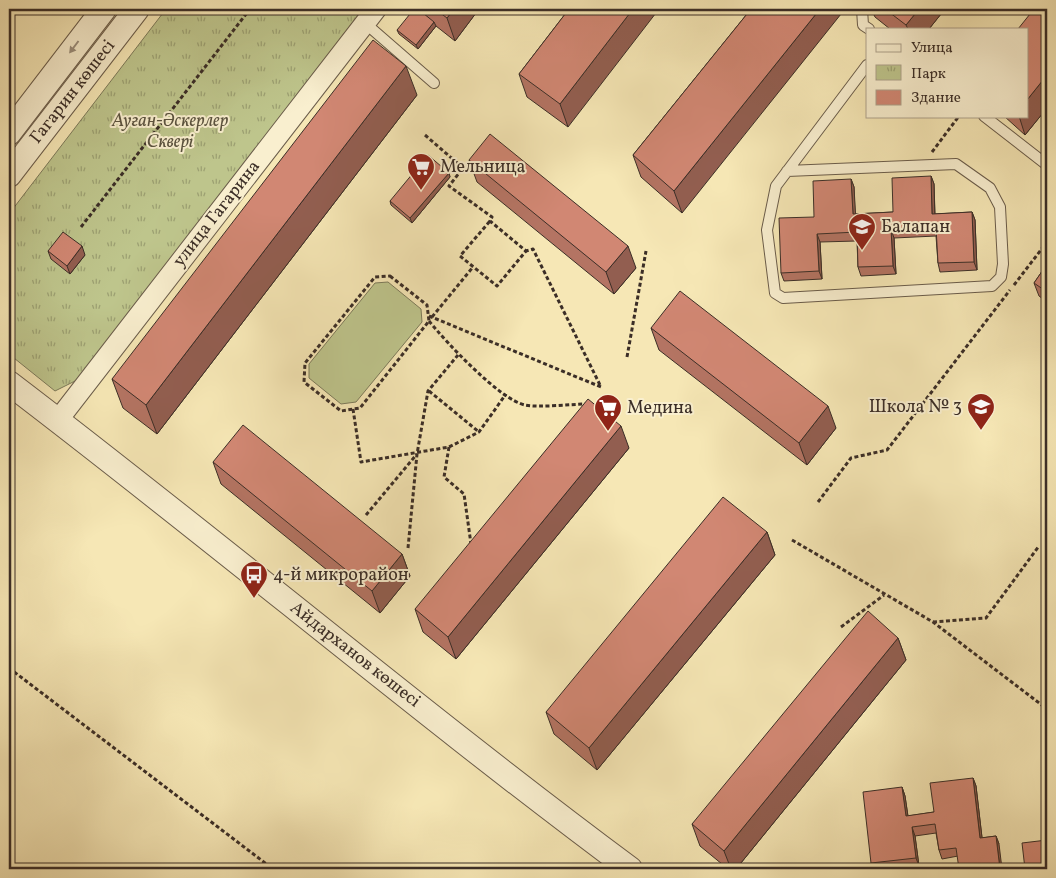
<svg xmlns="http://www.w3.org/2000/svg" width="1056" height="878" font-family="Vollkorn,serif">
	<defs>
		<pattern id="park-tufts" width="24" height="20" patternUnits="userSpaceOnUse" patternTransform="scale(1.25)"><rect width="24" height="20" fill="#bec58c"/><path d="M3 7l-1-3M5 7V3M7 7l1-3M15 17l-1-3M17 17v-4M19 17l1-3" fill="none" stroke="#9ca072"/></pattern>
	</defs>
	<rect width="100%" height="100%" fill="#f6e7b5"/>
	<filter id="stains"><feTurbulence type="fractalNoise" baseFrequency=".004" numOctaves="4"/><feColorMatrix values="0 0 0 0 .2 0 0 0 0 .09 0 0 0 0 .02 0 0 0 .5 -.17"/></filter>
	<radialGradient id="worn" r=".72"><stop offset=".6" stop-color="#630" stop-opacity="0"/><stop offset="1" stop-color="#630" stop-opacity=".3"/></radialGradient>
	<!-- grass -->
	<polygon fill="#bec58c" stroke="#7c7a5a" points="388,282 421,309 422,322 356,402 341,404 309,378 309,364 375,283"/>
	<!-- park -->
	<polygon fill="url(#park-tufts)" stroke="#7c7a5a" points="166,9 363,9 79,379 55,391 9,354 9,214"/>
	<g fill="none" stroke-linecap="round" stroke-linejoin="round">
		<defs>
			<g id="service">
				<polyline points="862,9 863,25 869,29"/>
				<polyline points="365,23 434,83"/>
				<polyline points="984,116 1047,165"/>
				<polyline points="787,171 956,164 990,188 1000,207 1003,264 1001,277 992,286 783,298 775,293 767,230 776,186 867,65"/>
			</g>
			<polyline id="minor" points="58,420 376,9"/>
			<g id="tertiary">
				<polyline points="9,133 104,9"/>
				<polyline points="9,175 137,9"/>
				<path d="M9,383C218,542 419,712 630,869"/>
			</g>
		</defs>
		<!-- service casing -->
		<use href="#service" stroke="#6a5c4a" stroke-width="12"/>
		<!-- minor casing -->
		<use href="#minor" stroke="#6a5c4a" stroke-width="22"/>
		<!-- tertiary casing -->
		<use href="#tertiary" stroke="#6a5c4a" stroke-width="26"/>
		<!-- path -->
		<g stroke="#3b2e27" stroke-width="3" stroke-dasharray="4 2.5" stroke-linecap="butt">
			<polyline points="425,135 463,168 449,186 492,217 490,221 526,251 497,286 460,256 490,221"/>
			<polyline points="932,152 959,116"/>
			<polyline points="81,227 250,9"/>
			<polygon points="390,276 427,305 429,321 360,408 341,411 304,382 305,363 375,277"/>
			<polyline points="1014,285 1047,242"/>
			<polyline points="429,316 601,387 533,249 526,251"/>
			<polyline points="432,317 473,267"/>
			<path d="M429,321C446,342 500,400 525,405C540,408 571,404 588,404"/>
			<polyline points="627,357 646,251"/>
			<polyline points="429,391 479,432"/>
			<polyline points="353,409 361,462 449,447 479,432 506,394"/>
			<polyline points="449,447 444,477 464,494 471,544"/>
			<polyline points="818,502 851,458 887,450 1010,290"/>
			<polyline points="366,515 417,454"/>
			<polyline points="792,540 933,622 1047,709"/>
			<polyline points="408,548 417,454 428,391 458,355"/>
			<polyline points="933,622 986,618 1039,546"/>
			<polyline points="841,627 884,595"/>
			<polyline points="9,668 273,869"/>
		</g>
		<!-- service -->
		<use href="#service" stroke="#f9efcf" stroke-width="10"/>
		<!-- minor -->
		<use href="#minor" stroke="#f9efcf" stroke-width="20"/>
		<!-- tertiary -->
		<use href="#tertiary" stroke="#f9efcf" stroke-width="24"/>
	</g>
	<!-- wall -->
	<g fill="#b47463" stroke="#3b2e27">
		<polygon points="422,9 479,9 455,41 436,26 418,49 399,34 397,30 424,14"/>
		<polygon points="569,9 568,127 527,97 519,74"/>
		<polygon points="751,9 682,213 641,177 633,155"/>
		<polygon points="871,9 945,9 929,29 890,29 875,17"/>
		<polygon points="1047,9 1047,108 1025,135 1004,116 1027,116"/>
		<polygon points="417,95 157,434 123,408 112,379"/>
		<polygon points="469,160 636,268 614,294 477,182"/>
		<polygon points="449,173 450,177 412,223 391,205 390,201"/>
		<polygon points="931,176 934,184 935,214 972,212 975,220 977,270 940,272 938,263 936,236 894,238 896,274 861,276 858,267 857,241 820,242 822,279 784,281 781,273 814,217 851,179 854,187 855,214 893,212"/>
		<polygon points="48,251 85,255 70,274 51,259"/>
		<polygon points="1047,264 1047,302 1039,296 1034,283"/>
		<polygon points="651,328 836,428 807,465 659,350"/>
		<polygon points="629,448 456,659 423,632 415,609"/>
		<polygon points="213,462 402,554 410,576 380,613 221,484"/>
		<polygon points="767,532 775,555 597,770 554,734 546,712"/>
		<polygon points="898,638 906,660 736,869 728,869 700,846 692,824"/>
		<polygon points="973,778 976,786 982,838 996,836 999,844 958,856 942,859 939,850 936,833 915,836 919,866 894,869 873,869 871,863 902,787 905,796 908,816 934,812"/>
	</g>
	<!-- shaded-wall -->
	<g fill="#925e50" stroke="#3b2e27">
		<polygon points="9,9 13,9 9,14"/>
		<polygon points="454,9 479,9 455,41 447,18"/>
		<polygon points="633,9 659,9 568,127 560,104"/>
		<polygon points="820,9 845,9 682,213 674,191"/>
		<polygon points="919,9 945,9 929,29 908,29 906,25"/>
		<polygon points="434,22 436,26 418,49 416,45"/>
		<polygon points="406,66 417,95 157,434 146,405"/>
		<polygon points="1047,75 1047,108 1025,135 1019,116 1027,116 1027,100"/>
		<polygon points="449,173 450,177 412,223 410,218"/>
		<polygon points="931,176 934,184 935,222 932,214"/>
		<polygon points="851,179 854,187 856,222 853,214"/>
		<polygon points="972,212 975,220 977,270 974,262"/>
		<polygon points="891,229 894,238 896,274 893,266"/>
		<polygon points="817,234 820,242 822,279 819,271"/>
		<polygon points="82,246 85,255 70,274 67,266"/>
		<polygon points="628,246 636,268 614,294 606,272"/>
		<polygon points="828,406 836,428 807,465 799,443"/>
		<polygon points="621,426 629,448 456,659 448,637"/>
		<polygon points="767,532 775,555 597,770 589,748"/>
		<polygon points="402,554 410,576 380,613 372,591"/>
		<polygon points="898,638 906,660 736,869 731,869 724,851"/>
		<polygon points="973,778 976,786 983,846 980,838"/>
		<polygon points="902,787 905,796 909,824 906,816"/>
		<polygon points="912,827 915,836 919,866 916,858"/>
		<polygon points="996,836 999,844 1002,869 1000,869"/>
	</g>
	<!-- building -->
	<g fill="#d18773" stroke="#3b2e27">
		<polygon points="414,9 418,9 434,22 416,45 397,30"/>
		<polygon points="435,9 454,9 447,18"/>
		<polygon points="569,9 633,9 560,104 519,74"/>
		<polygon points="751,9 820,9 674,191 633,155"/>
		<polygon points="885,9 919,9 906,25"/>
		<polygon points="1034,9 1047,9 1047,75 1027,100 1027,29 1018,29"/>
		<polygon points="373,40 406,66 146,405 112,379"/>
		<polygon points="490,134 628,246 606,272 469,160"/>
		<polygon points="428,155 449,173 410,218 390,201"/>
		<polygon points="931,176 932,214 972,212 974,262 938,263 936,227 891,229 893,266 858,267 857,232 817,234 819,271 781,273 779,218 814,217 813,181 851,179 853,214 893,212 892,178"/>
		<polygon points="63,232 82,246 67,266 48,251"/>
		<polygon points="1047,264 1047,292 1034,283"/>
		<polygon points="680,291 828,406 799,443 651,328"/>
		<polygon points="588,399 621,426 448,637 415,609"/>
		<polygon points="243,425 402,554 372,591 213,462"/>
		<polygon points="723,497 767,532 589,748 546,712"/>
		<polygon points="868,611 898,638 724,851 692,824"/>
		<polygon points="973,778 980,838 996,836 1000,869 959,869 956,848 939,850 935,824 912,827 916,858 871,863 863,792 902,787 906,816 934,812 930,783"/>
		<polygon points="1047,840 1047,869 1025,869 1022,843"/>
	</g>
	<!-- one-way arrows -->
	<defs><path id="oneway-solid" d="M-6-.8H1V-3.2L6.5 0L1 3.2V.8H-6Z" transform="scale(1.25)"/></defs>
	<use fill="#9a8e7b" href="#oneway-solid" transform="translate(74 47) rotate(127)"/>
	<!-- icons -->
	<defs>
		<symbol id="supermarket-pin" viewBox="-11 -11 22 30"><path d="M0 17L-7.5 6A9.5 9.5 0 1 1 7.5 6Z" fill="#8f2418" stroke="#f9efcf"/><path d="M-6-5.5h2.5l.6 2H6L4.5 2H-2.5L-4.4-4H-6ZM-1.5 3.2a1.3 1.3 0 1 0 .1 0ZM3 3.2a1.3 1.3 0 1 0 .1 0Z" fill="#fff"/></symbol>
		<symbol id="school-pin" viewBox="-11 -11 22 30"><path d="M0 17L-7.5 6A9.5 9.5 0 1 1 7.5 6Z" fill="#8f2418" stroke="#f9efcf"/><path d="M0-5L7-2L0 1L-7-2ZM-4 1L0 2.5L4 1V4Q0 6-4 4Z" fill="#fff"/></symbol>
		<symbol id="bus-pin" viewBox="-11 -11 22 30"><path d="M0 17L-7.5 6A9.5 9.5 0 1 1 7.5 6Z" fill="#8f2418" stroke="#f9efcf"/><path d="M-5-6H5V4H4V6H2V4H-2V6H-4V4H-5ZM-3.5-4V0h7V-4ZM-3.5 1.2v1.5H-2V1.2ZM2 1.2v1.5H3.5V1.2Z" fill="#fff"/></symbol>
	</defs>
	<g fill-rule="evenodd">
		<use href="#supermarket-pin" x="405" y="151" width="32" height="43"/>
		<use href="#school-pin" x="846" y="211" width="32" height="43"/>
		<use href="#school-pin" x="965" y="391" width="32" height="43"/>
		<use href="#supermarket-pin" x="592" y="392" width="32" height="43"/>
		<use href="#bus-pin" x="238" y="559" width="32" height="43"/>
	</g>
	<g text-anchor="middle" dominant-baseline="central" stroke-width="4" stroke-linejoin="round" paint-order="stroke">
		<!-- street labels -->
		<g font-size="18" fill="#3b2e27" stroke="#f9efcf">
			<text transform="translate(73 92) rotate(-52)">Гагарин көшесі</text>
			<text transform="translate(217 214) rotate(-52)">улица Гагарина</text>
			<text transform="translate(355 655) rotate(38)">Айдарханов көшесі</text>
		</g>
		<!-- park labels -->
		<g font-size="18" font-style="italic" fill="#5c5440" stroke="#f9efcf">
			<text x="170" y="121">Ауған-Әскерлер<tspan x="170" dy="21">Сквері</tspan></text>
		</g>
		<!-- poi labels -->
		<g font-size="18" fill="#3b2e27" stroke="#f9efcf" text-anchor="start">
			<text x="440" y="167">Мельница</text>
			<text x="881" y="227">Балапан</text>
			<text x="962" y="407" text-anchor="end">Школа № 3</text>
			<text x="627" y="408">Медина</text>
			<text x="273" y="575">4-й микрорайон</text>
		</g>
	</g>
	<!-- margin -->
	<rect width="1056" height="878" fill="none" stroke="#f6e7b5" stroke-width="30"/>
	<rect x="10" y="10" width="1036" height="858" fill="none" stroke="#3b2e27" stroke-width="2.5"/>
	<rect x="15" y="15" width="1026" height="848" fill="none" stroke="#3b2e27"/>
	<!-- legend -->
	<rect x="866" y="28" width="162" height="90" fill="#f9efcf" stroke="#ada28c"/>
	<rect x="876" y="44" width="25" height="8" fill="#f9efcf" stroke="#ada28c"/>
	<text x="911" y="52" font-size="15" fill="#3b2e27">Улица</text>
	<rect x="876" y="65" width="25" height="15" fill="url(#park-tufts)" stroke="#ada28c"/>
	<text x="911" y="78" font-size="15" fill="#3b2e27">Парк</text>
	<rect x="876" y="90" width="25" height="15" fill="#d18773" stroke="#ada28c"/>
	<text x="911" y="102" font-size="15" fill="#3b2e27">Здание</text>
	<rect width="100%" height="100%" filter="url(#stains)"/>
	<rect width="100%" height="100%" fill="url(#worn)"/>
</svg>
